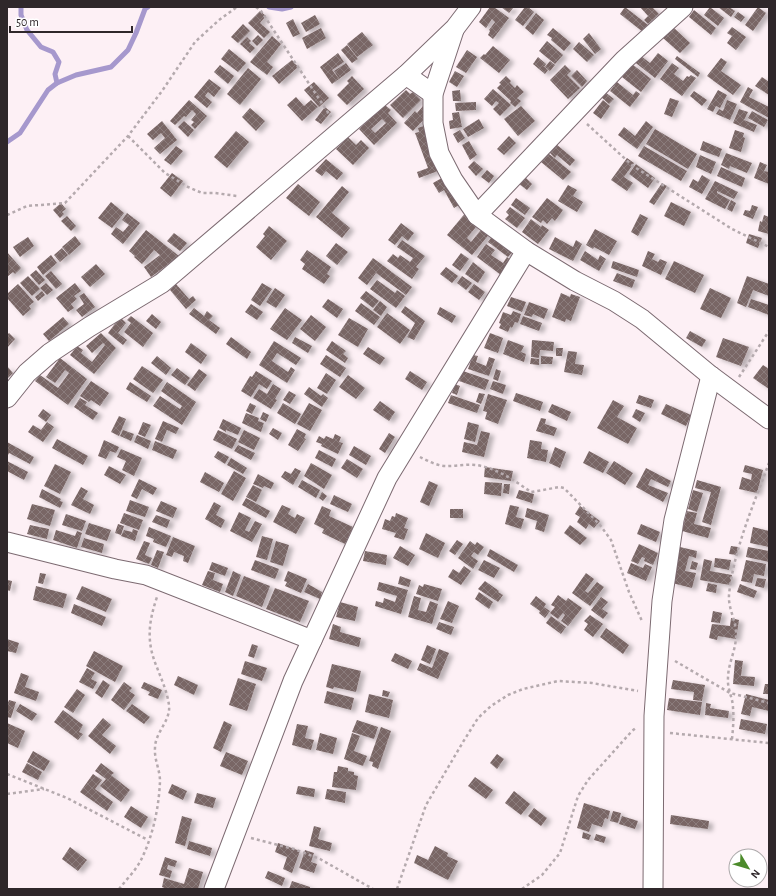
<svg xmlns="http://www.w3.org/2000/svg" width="776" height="896" font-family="'Alegreya Sans',sans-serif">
	<defs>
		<pattern id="building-cross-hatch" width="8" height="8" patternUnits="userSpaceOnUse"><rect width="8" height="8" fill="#796665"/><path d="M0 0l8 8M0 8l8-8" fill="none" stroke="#8b7c7c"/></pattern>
		<filter id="shadow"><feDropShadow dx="4.5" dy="2.5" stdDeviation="2" flood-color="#0004"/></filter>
	</defs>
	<rect width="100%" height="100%" fill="#fdf0f5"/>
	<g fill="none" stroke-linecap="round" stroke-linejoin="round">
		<!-- stream -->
		<g stroke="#a698cd" stroke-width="5">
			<polyline points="21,7 21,15 27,30 41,47 53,52 59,62 55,74 57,83"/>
			<polyline points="269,7 282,9 291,7"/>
			<polyline points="7,142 20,133 48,90 57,83 76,75 111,67 128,50 136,33 145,9 148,7"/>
		</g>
	</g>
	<!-- building -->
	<g fill="url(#building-cross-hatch)" fill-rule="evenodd" filter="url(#shadow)">
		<polygon points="490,7 494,7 509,18 493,39 488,35 490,31 489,30 495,22 492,19 486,28 479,22"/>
		<polygon points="501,7 514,7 509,13"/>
		<polygon points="525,7 528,7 534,12 523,26 515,20"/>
		<polygon points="625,7 648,25 643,32 620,14"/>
		<polygon points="640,7 652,7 659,14 648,24 644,20 648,16"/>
		<polygon points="710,7 724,18 718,26 704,15"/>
		<polygon points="718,7 729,7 735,11 731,17"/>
		<polygon points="758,7 766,13 753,31 745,25"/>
		<polygon points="694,10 716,28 711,35 689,17"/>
		<polygon points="260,11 266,16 260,23 270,32 264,38 248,23"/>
		<polygon points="738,12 745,17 741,22 734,17"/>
		<polygon points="536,13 544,20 533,35 525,28"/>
		<polygon points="315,15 320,24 306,32 301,23"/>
		<polygon points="293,19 300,34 293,37 286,23"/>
		<polygon points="243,24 250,31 238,43 231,37"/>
		<polygon points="673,27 690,43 680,53 663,38"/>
		<polygon points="732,27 746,37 736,50 727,43 732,36 727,33"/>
		<polygon points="321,28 326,38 307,49 302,38"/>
		<polygon points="553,28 571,43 564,51 551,40 552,38 547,35"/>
		<polygon points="362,32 373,45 357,57 347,44"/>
		<polygon points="589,33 601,49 595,54 583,39"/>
		<polygon points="258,35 263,40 257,46 252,41"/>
		<polygon points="272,36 281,44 267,62 273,67 267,75 250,62"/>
		<polygon points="247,37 251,41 249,43 255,48 250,53 240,44"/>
		<polygon points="547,41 563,55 555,64 539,51"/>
		<polygon points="579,42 594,55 587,62 573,49"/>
		<polygon points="347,45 358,59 352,63 341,50"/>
		<polygon points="493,46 510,60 499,73 480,58 484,54 485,55"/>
		<polygon points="229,49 246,63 238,72 221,59"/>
		<polygon points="467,50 477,57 466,73 456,67"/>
		<polygon points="338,53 344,62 332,70 339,79 332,84 320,67"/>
		<polygon points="637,53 650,63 658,53 668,61 655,78 632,60"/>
		<polygon points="677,56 700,73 698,77 675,59"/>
		<polygon points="538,57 546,64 544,67 542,65 548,70 545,74 533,64"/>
		<polygon points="721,58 727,62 721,71 741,85 733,95 707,76"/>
		<polygon points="292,60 298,67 279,84 272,76"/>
		<polygon points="550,61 555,65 550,71 545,67"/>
		<polygon points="346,63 351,70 339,79 334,71"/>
		<polygon points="672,63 679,68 674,74 683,81 687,76 689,77 691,75 696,78 682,96 660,79"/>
		<polygon points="632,64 651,79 641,92 622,77"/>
		<polygon points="220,65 234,76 228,84 214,72"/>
		<polygon points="565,65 571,71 567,75 580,88 568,99 550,80"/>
		<polygon points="248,68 261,79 240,105 227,94"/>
		<polygon points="577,70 587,81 582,87 571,76"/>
		<polygon points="455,71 464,76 457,87 449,82"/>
		<polygon points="352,76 364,89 347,105 337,95 349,83 347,81"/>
		<polygon points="506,76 511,81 510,83 515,88 517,85 524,92 517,98 521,101 515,107 510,103 511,101 497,88 501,84 499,83"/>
		<polygon points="762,77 769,82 769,95 755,86"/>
		<polygon points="209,79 221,88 214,97 208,92 205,96 212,102 207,108 194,97"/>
		<polygon points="314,82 329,98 319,107 304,90"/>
		<polygon points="617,82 633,95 636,91 640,94 630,107 610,91"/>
		<polygon points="748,87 753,90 749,97 769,107 769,118 740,102"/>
		<polygon points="493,89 511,105 500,116 493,109 499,103 496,101 492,106 484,99"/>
		<polygon points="406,90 410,94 413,92 421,100 403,118 390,105"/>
		<polygon points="460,90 461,101 453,101 452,91"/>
		<polygon points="718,90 727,95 720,108 716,106 713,112 707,109"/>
		<polygon points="694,91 707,100 702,106 690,96"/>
		<polygon points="605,92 614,99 609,104 601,97"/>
		<polygon points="296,97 304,106 311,100 318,107 302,121 287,105"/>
		<polygon points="670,98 679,101 672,117 664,114"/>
		<polygon points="189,100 207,116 195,129 191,125 194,122 191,120 196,114 192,110 186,117 184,116 175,125 170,121"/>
		<polygon points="603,100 610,106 601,119 593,113"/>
		<polygon points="727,100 737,104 730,120 716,114 719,109 723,111"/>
		<polygon points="476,102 476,110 456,111 455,103"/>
		<path d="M385,105L391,110L388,113L397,123L374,145L359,129ZM382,119L386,123L375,133L371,129Z"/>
		<polygon points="423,106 430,113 413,131 404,123 415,111 417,113"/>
		<polygon points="521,106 535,121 518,136 504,119"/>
		<polygon points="325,107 331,112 321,124 315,120"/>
		<polygon points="250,108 265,121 256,131 242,117"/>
		<polygon points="739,109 748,112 744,120 757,125 754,132 733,123"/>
		<polygon points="752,111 768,120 764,127 748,118"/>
		<polygon points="459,112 462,127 450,129 449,121 453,120 452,113"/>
		<polygon points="479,119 484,128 468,137 463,129"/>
		<polygon points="162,121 177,140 160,154 154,148 165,138 161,133 153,140 147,134"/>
		<polygon points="184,121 194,130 188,137 178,127"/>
		<polygon points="646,121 653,127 637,149 618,135 624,127 635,136"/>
		<polygon points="431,123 436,167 438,171 419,178 417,172 428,168 415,133 419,132 418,128"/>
		<polygon points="655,129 697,154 688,169 646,144"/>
		<polygon points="460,130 465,138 458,143 453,134"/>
		<polygon points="735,130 744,133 743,137 745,138 741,152 729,148"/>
		<polygon points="236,131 249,142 227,168 214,157"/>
		<polygon points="509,136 516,143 504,155 497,149"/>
		<polygon points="348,137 356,145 361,140 369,148 353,165 336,149"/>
		<polygon points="469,141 477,155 470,160 462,145"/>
		<polygon points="703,141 722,149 719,157 700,150"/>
		<polygon points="556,144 575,160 570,166 557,155 555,158 549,152"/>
		<polygon points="176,146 183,151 171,165 164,160"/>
		<polygon points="644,146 687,171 681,181 638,156"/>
		<polygon points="548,153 571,172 563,180 541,162"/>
		<polygon points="726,153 752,163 747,173 730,166 729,169 721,165"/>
		<polygon points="700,155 716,162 711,174 696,167"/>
		<polygon points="627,158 634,163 624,177 633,183 627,191 611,180"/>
		<polygon points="326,159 343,173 337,180 326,171 322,176 315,171"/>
		<polygon points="474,161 483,169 476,176 468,167"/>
		<polygon points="760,162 767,165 764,171 769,172 769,184 754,178"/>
		<polygon points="636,164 655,178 648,188 629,174"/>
		<polygon points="721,167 745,178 742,187 717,176"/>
		<polygon points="487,170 494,176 489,183 481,177"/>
		<polygon points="172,173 183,181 171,197 160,188"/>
		<polygon points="449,174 464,202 454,208 444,190 439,193 433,183"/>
		<polygon points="702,175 710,180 702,194 689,187 693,179 698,182"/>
		<polygon points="525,177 532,184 527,190 519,184"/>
		<polygon points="715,181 738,192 734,199 717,191 717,193 730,200 725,209 705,199"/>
		<polygon points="662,183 667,186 654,205 649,202"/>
		<polygon points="298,184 320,202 309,216 286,198"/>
		<polygon points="568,185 577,190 573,196 583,202 577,212 558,201"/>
		<polygon points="342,186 349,192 332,213 350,228 342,238 316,217"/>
		<polygon points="516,198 530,208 525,215 511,205"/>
		<polygon points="547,198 563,210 555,221 552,218 547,224 543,220 541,223 532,217"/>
		<polygon points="731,200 736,203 732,212 727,209"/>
		<polygon points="111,202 124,213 112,228 98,218"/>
		<polygon points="671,202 691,212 684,226 664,216"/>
		<polygon points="61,203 66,209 62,212 64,214 60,218 53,210"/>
		<polygon points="752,205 758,207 753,219 743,215 745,210 750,211"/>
		<polygon points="510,207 525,218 517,228 505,219 509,215 506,212"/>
		<polygon points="467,211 480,222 467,238 471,242 484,226 491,232 472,255 447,235"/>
		<polygon points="127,213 140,223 123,244 111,234 116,227 123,232 129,225 122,220"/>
		<polygon points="640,214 648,218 638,236 631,232"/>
		<polygon points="764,215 769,217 769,234 758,231 760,221 762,222"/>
		<polygon points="67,216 76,226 71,231 61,221"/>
		<polygon points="531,219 541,227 542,225 549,230 538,244 522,232"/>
		<polygon points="401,223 414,233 408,241 402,236 395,245 388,240"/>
		<polygon points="269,226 287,241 271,260 256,247 265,236 263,234"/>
		<polygon points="595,229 617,241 609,255 594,247 593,249 586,245"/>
		<polygon points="146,230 179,256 151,277 144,267 160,255 154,250 142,264 134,257 135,256 129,251"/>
		<polygon points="174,233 187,243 180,251 167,241"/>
		<polygon points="494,234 514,250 508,257 488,242"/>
		<polygon points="749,234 762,238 758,248 746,243"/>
		<polygon points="75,236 81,244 69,255 62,247"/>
		<polygon points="28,237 34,246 20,257 13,247"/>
		<polygon points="555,237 573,247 576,240 582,244 573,261 549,249"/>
		<polygon points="402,240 425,256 416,267 419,269 412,279 387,261 393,254 398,258 400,255 410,262 413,258 397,247"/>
		<polygon points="336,243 348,252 337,265 326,256"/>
		<polygon points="486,244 495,250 491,255 503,263 507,257 515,264 505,278 477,257"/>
		<polygon points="62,248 68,255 60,262 54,255"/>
		<polygon points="307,250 331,267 327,274 330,276 324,284 302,269 305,264 300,260"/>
		<polygon points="585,251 598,260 600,255 606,259 599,271 580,260"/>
		<polygon points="648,251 655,254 652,259 658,262 660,259 667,262 661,275 642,266"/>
		<polygon points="7,252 21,268 15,274 13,272 7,277"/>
		<polygon points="461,253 469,259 460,271 452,265"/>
		<polygon points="51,255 57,263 43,275 37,267"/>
		<polygon points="373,258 412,287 406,295 376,273 367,285 358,278"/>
		<polygon points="613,261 639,270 637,277 611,268"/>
		<polygon points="674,261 704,275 695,293 665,279"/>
		<polygon points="473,262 485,272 478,283 465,274"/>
		<polygon points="96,264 105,274 90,287 81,277"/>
		<polygon points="446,267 458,276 452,283 440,274"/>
		<polygon points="36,270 45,280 39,285 30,275"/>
		<polygon points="51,271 62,284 56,289 45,276"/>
		<polygon points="617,273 635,280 632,288 613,281"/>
		<polygon points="28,276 40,289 32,296 20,283"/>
		<polygon points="462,276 472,283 466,290 457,283"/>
		<polygon points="747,276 769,284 769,296 753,290 746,307 737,303"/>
		<polygon points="377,280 395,293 397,290 405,296 396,308 370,289"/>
		<polygon points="46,283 53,290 47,295 40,288"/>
		<polygon points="75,283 81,291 74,296 77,299 71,304 74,308 68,312 56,298"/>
		<polygon points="262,283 272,289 260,306 251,300"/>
		<polygon points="18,284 34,302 29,306 31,309 23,316 7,298 7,294"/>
		<polygon points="176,284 189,299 193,296 196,300 186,309 170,290"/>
		<polygon points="474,284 485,292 479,300 468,292"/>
		<polygon points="275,288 285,295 276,308 266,302"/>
		<polygon points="710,288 731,298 721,318 700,309"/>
		<polygon points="42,291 45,295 38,301 35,297"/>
		<polygon points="366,291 379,301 373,308 360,298"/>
		<polygon points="84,293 95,307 82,317 76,310 84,304 79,296"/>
		<polygon points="561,293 570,297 571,294 580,297 571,321 566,319 565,322 552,317"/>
		<polygon points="511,297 526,302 522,312 507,306"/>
		<polygon points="328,299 343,309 337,318 322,307"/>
		<polygon points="751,299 769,305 769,315 748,307"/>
		<polygon points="380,301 387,307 381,316 373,310"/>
		<polygon points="529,302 548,309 544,319 533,314 532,317 524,315"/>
		<polygon points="361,303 380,317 374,325 355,311"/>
		<polygon points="251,304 263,312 257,320 245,312"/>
		<polygon points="405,306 425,321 414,340 407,337 415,323 401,312"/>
		<polygon points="440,307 456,316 452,323 437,314"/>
		<polygon points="194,308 204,316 207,311 213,316 209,320 220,328 216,334 189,314"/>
		<polygon points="285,308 302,320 287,340 270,329"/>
		<polygon points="513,311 521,314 518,323 515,322 512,328 510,327 508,332 499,328 501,324 499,323 503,312 511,315"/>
		<polygon points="387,313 410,330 400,344 377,327"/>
		<polygon points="152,314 161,322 156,329 146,321"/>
		<polygon points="311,315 326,327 315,341 300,329"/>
		<polygon points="131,316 153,333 143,347 124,332 131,323 127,320"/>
		<polygon points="523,316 542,323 539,331 520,324"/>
		<polygon points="63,317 69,324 49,341 43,334"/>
		<polygon points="120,317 126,323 118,333 127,340 123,345 108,333"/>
		<polygon points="349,318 368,329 358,347 338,335"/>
		<polygon points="690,331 706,340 702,347 686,338"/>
		<polygon points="9,333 15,339 7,348 7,335"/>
		<polygon points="101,333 116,348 94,374 70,355 77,346 83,350 81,353 92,362 105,345 103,343 92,353 86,346"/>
		<polygon points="490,333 503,338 498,353 484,348"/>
		<polygon points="231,337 251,352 247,359 226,344"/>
		<polygon points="295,337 312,346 308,353 292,343"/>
		<polygon points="723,338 749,347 741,366 716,357"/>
		<polygon points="508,340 524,346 521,352 526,354 524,362 503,354"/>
		<polygon points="532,340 554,342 553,351 540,350 539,358 531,357"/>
		<polygon points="274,341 301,358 296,365 277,353 272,361 288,372 291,367 295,370 287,383 259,365"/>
		<polygon points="332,341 346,351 343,354 348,358 345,363 326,350"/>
		<polygon points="191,343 207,355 201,364 185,352"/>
		<polygon points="368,347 385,358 380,365 363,354"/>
		<polygon points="556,348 563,348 562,356 556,356"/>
		<polygon points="568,351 577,352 575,364 584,365 582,375 564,372"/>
		<polygon points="326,355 346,368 340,377 320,364"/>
		<polygon points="473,355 478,356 476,362 486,366 489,357 495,359 489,376 468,369"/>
		<polygon points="157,356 171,368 166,375 151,363"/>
		<polygon points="541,356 553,357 552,364 541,364"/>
		<polygon points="60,358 87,379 68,405 35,381 40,375 58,388 69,373 65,370 55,383 46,377"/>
		<polygon points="531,358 539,359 539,365 530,364"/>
		<polygon points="763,365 769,369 769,389 753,378"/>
		<polygon points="7,366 13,373 7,379"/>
		<polygon points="142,366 163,380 153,393 133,379"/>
		<polygon points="177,368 190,378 185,385 171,375"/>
		<polygon points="199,369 207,375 195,391 187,385"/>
		<polygon points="496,369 501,371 498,381 493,379"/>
		<polygon points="256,371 272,381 267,389 259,384 251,397 241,391 250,376 252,377"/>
		<polygon points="410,371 427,382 422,390 405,379"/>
		<polygon points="463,371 489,380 485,390 459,381"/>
		<polygon points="326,373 336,380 327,394 317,388"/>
		<polygon points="348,375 365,388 356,399 339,387"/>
		<polygon points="91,381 109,393 100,406 91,400 89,402 80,396"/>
		<polygon points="493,381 506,385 503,394 490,389"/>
		<polygon points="130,382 151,396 147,402 126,389"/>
		<polygon points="167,382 196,402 182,425 153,406 160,396 180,409 182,406 161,391"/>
		<polygon points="273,384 281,389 275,399 277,400 271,409 253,398 259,389 267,394"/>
		<polygon points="455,384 460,386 457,395 452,393"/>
		<polygon points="309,387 321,396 323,394 328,398 322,407 304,394"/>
		<polygon points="289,391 296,395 290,404 283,400"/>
		<polygon points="479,393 485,394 481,404 476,402"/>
		<polygon points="516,393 543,402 540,411 513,401"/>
		<polygon points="488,394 507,400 498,424 485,419 487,412 483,411"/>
		<polygon points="451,395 480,405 477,413 448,403"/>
		<polygon points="639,395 654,400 651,408 636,403"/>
		<polygon points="80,398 87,402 85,405 98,413 93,420 74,407"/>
		<polygon points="613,400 624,406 617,417 637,428 628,444 597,428"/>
		<polygon points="380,401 395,412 389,421 373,410"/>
		<polygon points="250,403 256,406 252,414 246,411"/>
		<polygon points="283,403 301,414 295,424 277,413"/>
		<polygon points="309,403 322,410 310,431 297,424"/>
		<polygon points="552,404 571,412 567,421 548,412"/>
		<polygon points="666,404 691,415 686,426 661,414"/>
		<polygon points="43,409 51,415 46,422 38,416"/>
		<polygon points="636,409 645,413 640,422 632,417"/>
		<polygon points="263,412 269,415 266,422 260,419"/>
		<polygon points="246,413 259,418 258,421 264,423 261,432 242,423"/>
		<polygon points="119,416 126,419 119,436 111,432"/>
		<polygon points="541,418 546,419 545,424 557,428 554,436 536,431"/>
		<polygon points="223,419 241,428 238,435 226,430 226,432 219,428"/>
		<polygon points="163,421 179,428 176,434 167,430 162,442 155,439"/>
		<polygon points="47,422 54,427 43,442 28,432 33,425 41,430"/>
		<polygon points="143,422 151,425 145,437 138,434"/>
		<polygon points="468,422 479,425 475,442 464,439"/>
		<polygon points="273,428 282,433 278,440 269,434"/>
		<polygon points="297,429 306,434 304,438 306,439 298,451 288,445"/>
		<polygon points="123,430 134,434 131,441 120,436"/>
		<polygon points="218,430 237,439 232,449 213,440"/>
		<polygon points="244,430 260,438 254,450 238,442"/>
		<polygon points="481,431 490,433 484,457 462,452 464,442 477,445"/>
		<polygon points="389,433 395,437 385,453 379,449"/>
		<polygon points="335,434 341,437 339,442 343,443 338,454 321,446 322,444 316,442 319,436 324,439 326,436 333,439"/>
		<polygon points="137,435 151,441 148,449 134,442"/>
		<polygon points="57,439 88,456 83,465 52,448"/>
		<polygon points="104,440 119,447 116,453 110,451 106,459 98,456"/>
		<polygon points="530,440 542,442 541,449 548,450 546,462 527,458"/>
		<polygon points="155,441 177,450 173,459 152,450"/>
		<polygon points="7,442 34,457 30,464 9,453 7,457"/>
		<polygon points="238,445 255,453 251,460 234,451"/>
		<polygon points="354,446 371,456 366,465 349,455"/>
		<polygon points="555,447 566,452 560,468 549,463"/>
		<polygon points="121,449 142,458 134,476 122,470 126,461 117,457"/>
		<polygon points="319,450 336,459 332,467 315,458"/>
		<polygon points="218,451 229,457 225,464 214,457"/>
		<polygon points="589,451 609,462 603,473 583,463"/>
		<polygon points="231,458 247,468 243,474 227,465"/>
		<polygon points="347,459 363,469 357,478 341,468"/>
		<polygon points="7,461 28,472 24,480 7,471"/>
		<polygon points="614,461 633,473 625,485 606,473"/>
		<polygon points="311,463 332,475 324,489 304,476"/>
		<polygon points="55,464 71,472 60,494 44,486"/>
		<polygon points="745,465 763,470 757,493 739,489 742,477 751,480 752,474 743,472"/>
		<polygon points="109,466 126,475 120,484 104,475"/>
		<polygon points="485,467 513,471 511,481 484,477"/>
		<polygon points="295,468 301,471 293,485 281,477 285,471 291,474"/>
		<polygon points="646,468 671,481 668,487 651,479 648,485 668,493 663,502 636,487"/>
		<polygon points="234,471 246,478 233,501 221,494"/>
		<polygon points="205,472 224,483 219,492 200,482"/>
		<polygon points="258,474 274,483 271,489 264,486 263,488 253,484"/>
		<polygon points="139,479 157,488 153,495 142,489 137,499 131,496"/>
		<polygon points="302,480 320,490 316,498 298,487"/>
		<polygon points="697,480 721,487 711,525 702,522 711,492 695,488"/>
		<polygon points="429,481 438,485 429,506 420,502"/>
		<polygon points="485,482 502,483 501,496 484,494"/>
		<polygon points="504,484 510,484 509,494 503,493"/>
		<polygon points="253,485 262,490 256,502 246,497"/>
		<polygon points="81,487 88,491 83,499 94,505 90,514 71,505"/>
		<polygon points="42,489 61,499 60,501 63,502 60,508 39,497"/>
		<polygon points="519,490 534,494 532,503 516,498"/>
		<polygon points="693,490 703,493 697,512 688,509"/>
		<polygon points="322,492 327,496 323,501 319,498"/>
		<polygon points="334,495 352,504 348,512 330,504"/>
		<polygon points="246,498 270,511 266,518 242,505"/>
		<polygon points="130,500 149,507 145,517 126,511"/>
		<polygon points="161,501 177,508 173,518 156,511"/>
		<polygon points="214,502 221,506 216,515 225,520 221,528 205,519"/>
		<polygon points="32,504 55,510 50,526 27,519"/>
		<polygon points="282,505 291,509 288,514 295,518 297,514 305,518 296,534 273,522"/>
		<polygon points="510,505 519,507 516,517 524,519 521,529 505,524"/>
		<polygon points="322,506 331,510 329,516 353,527 345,544 322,533 324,529 314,524"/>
		<polygon points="580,506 600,521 594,528 589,524 586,529 577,522 580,517 575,514"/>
		<polygon points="527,508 549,515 544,532 535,529 537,521 525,517"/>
		<rect x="450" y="509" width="13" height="9"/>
		<polygon points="687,511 697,513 694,524 711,528 708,538 682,531"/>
		<polygon points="239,512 251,518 245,530 249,532 255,521 262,524 252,542 230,531"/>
		<polygon points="124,513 143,520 139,530 120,523"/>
		<polygon points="396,513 408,518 404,528 408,529 404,540 394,537 396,533 382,529 385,519 390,521 392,516 395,517"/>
		<polygon points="66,514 86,521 82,531 62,525"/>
		<polygon points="156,515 170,520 167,528 152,522"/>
		<polygon points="89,523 111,530 107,541 85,534"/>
		<polygon points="118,524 124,526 121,535 115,533"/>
		<polygon points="641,524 660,532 656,542 637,534"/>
		<polygon points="30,525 49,529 47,539 27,534"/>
		<polygon points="570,525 587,538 580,545 564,533"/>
		<polygon points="149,527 171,536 166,547 153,542 154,539 146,536"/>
		<polygon points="753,527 769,531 769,547 750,543"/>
		<polygon points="133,529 138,531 135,541 121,536 124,530 132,532"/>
		<polygon points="56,530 75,536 77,531 82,533 77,548 53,540"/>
		<polygon points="426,533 445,543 438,558 419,549"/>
		<polygon points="262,536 273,539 267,560 256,557"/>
		<polygon points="173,537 195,546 188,563 183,561 184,556 174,552 172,557 166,555"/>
		<polygon points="84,538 104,544 102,553 81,547"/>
		<polygon points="457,540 463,544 455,555 449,551"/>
		<polygon points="144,541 150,543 145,555 152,558 149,564 136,559"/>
		<polygon points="276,541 289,545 283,566 270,562"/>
		<polygon points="470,541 475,545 477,542 484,547 478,555 474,552 471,556 478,561 473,569 458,558"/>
		<polygon points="639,544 658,553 653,565 644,561 645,558 642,557 638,564 631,561"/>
		<polygon points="400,546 415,555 408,566 393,558"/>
		<polygon points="731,546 738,547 737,555 729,554"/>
		<polygon points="680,547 697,551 696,558 689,556 685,571 696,573 692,588 672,583"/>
		<polygon points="748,547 769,551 769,562 746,557"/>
		<polygon points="490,549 518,565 514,572 487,556"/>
		<polygon points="157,550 164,552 158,568 151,565"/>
		<polygon points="365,551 387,555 386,565 363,561"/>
		<polygon points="715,558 731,560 729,570 714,567"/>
		<polygon points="704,559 712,561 710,571 732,575 730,585 700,580"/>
		<polygon points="255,560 279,569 275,579 251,570"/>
		<polygon points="484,560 500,568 494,578 478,570"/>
		<polygon points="746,560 766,564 764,576 754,574 752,583 741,581"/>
		<polygon points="692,561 698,563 696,570 690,569"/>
		<polygon points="212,562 228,568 225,576 209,570"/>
		<polygon points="631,563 643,568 645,564 652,567 646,581 627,573"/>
		<polygon points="464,566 471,571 461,585 448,577 453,569 459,573"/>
		<polygon points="208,571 215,573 213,580 223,584 220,592 202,585"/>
		<polygon points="233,571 241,575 233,596 225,592"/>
		<polygon points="288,571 307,579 301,593 285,586 287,582 284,581"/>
		<polygon points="40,573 46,574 43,584 38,583"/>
		<polygon points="586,573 594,579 585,591 588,593 597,582 604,587 590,606 572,593"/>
		<polygon points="244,576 270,586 262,607 236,596"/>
		<polygon points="400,576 411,580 409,587 398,584"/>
		<polygon points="757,578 766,579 764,588 755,586"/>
		<polygon points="7,580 12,581 10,591 7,590"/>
		<polygon points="485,581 499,591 498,592 503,595 498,602 478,589"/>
		<polygon points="379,582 408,590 401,614 375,606 376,601 383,603 384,598 395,602 397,596 377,590"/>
		<polygon points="708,583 717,585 716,593 706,591"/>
		<polygon points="308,584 322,592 320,599 304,592"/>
		<polygon points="424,584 442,589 438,601 416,594 419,585 423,587"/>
		<polygon points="740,584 757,591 754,598 737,592"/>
		<polygon points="36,586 67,594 63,608 33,600"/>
		<polygon points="82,586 112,599 106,612 76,599"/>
		<polygon points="275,588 309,601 300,622 266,609"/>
		<polygon points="479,592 493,602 489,609 475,599"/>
		<polygon points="558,595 566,601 568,598 582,608 568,626 561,621 565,615 563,613 558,619 550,613 555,607 551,605"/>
		<polygon points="414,596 421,598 418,610 426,612 430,601 438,604 432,624 408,617"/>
		<polygon points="536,596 546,604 544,607 550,611 545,618 539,613 540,611 530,604"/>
		<polygon points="601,597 608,602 602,609 608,613 603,619 591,610"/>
		<polygon points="448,601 459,606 452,623 440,619"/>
		<polygon points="340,602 358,607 355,621 336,617"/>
		<polygon points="74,604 106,617 102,626 71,613"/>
		<polygon points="713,611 722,613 720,623 711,622"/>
		<polygon points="590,615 603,624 593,637 584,630 588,624 584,621"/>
		<polygon points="551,616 566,627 561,634 546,623"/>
		<polygon points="731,618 739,620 736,639 718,636 717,640 709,638 712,624 730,626"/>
		<polygon points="439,622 454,627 451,635 436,629"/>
		<polygon points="333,624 341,627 340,632 361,638 359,647 329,639"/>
		<polygon points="606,628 629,645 623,654 600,637"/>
		<polygon points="7,639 19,643 16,653 7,651"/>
		<polygon points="252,644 258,646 254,658 248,656"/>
		<polygon points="427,645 436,649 430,664 421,660"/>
		<polygon points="439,649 449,653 438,679 417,670 420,663 432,668"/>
		<polygon points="94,651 123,666 115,682 86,666"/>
		<polygon points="395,653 412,661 408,669 391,661"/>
		<polygon points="735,660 743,661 741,676 755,677 754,686 733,684"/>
		<polygon points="245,661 267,668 262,681 241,674"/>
		<polygon points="332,664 361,671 356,692 334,687 333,689 326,687"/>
		<polygon points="87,668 95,673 91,679 97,682 93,689 79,682"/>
		<polygon points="21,673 29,676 25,687 39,692 36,701 14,693"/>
		<polygon points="178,676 198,685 194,695 174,685"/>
		<polygon points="238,678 256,684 247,711 229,705"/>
		<polygon points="103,680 110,685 102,698 95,693"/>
		<polygon points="673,680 705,685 702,701 693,700 694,692 671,689"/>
		<polygon points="124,682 132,688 129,691 135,695 124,710 111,700"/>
		<polygon points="144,682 162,690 158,699 148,695 150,692 141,688"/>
		<polygon points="765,684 769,684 769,694 763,694"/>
		<polygon points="77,689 85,695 73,713 64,707"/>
		<polygon points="383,690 390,692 388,697 382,696"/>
		<polygon points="327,691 354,698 351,710 324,703"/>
		<polygon points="369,694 393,700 389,718 365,712"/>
		<polygon points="746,694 769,700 769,711 752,707 750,716 741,714"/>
		<polygon points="669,698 702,702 700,715 667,710"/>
		<polygon points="9,700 16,702 11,718 7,717 7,705"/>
		<polygon points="706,703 711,704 710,708 729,711 728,718 705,715"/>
		<polygon points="20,704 37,714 32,721 16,711"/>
		<polygon points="132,704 150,717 144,724 126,711"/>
		<polygon points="63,710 83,725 79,732 83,734 78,740 54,722"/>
		<polygon points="103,718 111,725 102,735 116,746 110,754 88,736"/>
		<polygon points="741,719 767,724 765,734 739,729"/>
		<polygon points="357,720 378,727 374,739 352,732"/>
		<polygon points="224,721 232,725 221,752 213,748"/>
		<polygon points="7,723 25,731 18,748 7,743"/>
		<polygon points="297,724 308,726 305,738 314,740 311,750 292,745"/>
		<polygon points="381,727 391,731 378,769 372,766 373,762 369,761"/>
		<polygon points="320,733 337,738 333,754 316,750"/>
		<polygon points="352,733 360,736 354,751 367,756 363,766 344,759"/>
		<polygon points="33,751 50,761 44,771 27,762"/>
		<polygon points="226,752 248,761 242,775 220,766"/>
		<polygon points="497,754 504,759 497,769 490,763"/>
		<polygon points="27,763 42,772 38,780 22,772"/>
		<polygon points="101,763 114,773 111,775 130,790 121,802 100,786 106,779 95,771"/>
		<polygon points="338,766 348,768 348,771 354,772 354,775 358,776 356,790 332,787 334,772 337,772"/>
		<polygon points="93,774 102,780 95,789 113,802 107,811 80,792"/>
		<polygon points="475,777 493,790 486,799 468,786"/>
		<polygon points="172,784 187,791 183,800 168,793"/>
		<polygon points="298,786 315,789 314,797 296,794"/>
		<polygon points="327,789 346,792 345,803 325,799"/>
		<polygon points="514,791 530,804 521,815 505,803"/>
		<polygon points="197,793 216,798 213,808 194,803"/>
		<polygon points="584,803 610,811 608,819 605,818 602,827 592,824 589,832 577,828"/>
		<polygon points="131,806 148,817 141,828 124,817"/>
		<polygon points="534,808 547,818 541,826 528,816"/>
		<polygon points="613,811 621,813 618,823 610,821"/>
		<polygon points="671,815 709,821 708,829 670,824"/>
		<polygon points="182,816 192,819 185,846 175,843"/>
		<polygon points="622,816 638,821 635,829 619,824"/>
		<polygon points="314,826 321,828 318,839 332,843 330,851 309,846"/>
		<polygon points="583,832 591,835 589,840 582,838"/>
		<polygon points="596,834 606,837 604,843 594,840"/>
		<polygon points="189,841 212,848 210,856 187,849"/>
		<polygon points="278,843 300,851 292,873 283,869 287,857 275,852"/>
		<polygon points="435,846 448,853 447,856 458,861 448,880 414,863 417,855 428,860"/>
		<polygon points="70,847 87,860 78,871 62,859"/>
		<polygon points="305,850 314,853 311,862 317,864 314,873 299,868"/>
		<polygon points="165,857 177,861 175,867 168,865 167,869 172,871 170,878 159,875"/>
		<polygon points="189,868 203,872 198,889 167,889 162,887 164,878 184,884"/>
		<polygon points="268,871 285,878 282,886 265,878"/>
		<polygon points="292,881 310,887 310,889 289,889"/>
	</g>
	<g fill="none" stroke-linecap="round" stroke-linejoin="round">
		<defs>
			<g id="minor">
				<polyline points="454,30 433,94 433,123 439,153 453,180 477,215 526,251 575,281 614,301 642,319 711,376 769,419"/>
				<polyline points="406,75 433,94"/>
				<polyline points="477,215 624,60 683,7"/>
				<polyline points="7,398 27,373 50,353 89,327 162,283 406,75 455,28 471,7"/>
				<polyline points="7,542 115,569 146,575 312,640"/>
				<polyline points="214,889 293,681 387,478 526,251"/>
				<polyline points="653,889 654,716 662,601 674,520 711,376"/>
			</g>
		</defs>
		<!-- minor casing -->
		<use href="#minor" stroke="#7c6a71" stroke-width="21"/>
		<!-- path -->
		<g stroke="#b5aaae" stroke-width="2.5" stroke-dasharray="3 3" stroke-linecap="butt">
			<polyline points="256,7 261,11 331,117"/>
			<polyline points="587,124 633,166 732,229 769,247"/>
			<polyline points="128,136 165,173 188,187 202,193 215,193 237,196"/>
			<polyline points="7,215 27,206 65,203 128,136 162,91 195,42 219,20 237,7"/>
			<polyline points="739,377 769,331"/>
			<path d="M420,457C428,461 439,467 449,466C458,466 467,464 476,465C497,468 515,481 531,492L560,487L564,488L600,525L611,540L629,592L642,621"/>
			<polyline points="675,661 730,693 769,703"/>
			<polyline points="670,733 769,743"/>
			<path d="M732,739C733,729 734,718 733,708C733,698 727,689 728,678C728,664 736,650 736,636C737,622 728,609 729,595C733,552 754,503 769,463"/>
			<polyline points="7,774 67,798 148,840"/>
			<polyline points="7,794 44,789"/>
			<polyline points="251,838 294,849 320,859 373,889"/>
			<path d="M119,889C126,880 136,870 141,860C153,836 159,807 160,781C160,770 154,759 155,748C155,732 171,721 169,705C167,691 161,678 156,665C146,640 149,621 157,597"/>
			<polyline points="397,889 426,805 463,742 478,718 491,706 508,695 523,689 558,681 592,683 638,691"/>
			<polyline points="522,889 542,875 560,853 578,796 588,780 632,731 637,727"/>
		</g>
		<!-- minor -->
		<use href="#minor" stroke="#fff" stroke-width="19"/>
	</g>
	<!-- border -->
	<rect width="776" height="896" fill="none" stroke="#2f272a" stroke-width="16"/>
	<!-- north arrow -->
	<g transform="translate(748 868) rotate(128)"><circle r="19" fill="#ffffff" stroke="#aca9aa"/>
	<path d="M0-3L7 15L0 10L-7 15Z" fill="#4c8b2b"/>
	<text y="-6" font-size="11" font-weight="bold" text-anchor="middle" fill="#2f272a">N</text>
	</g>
	<!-- scale -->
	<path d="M10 26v6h122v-6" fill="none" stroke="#2f272a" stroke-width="2"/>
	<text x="16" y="26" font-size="12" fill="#2f272a" stroke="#ffffff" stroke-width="3" paint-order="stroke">50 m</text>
</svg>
